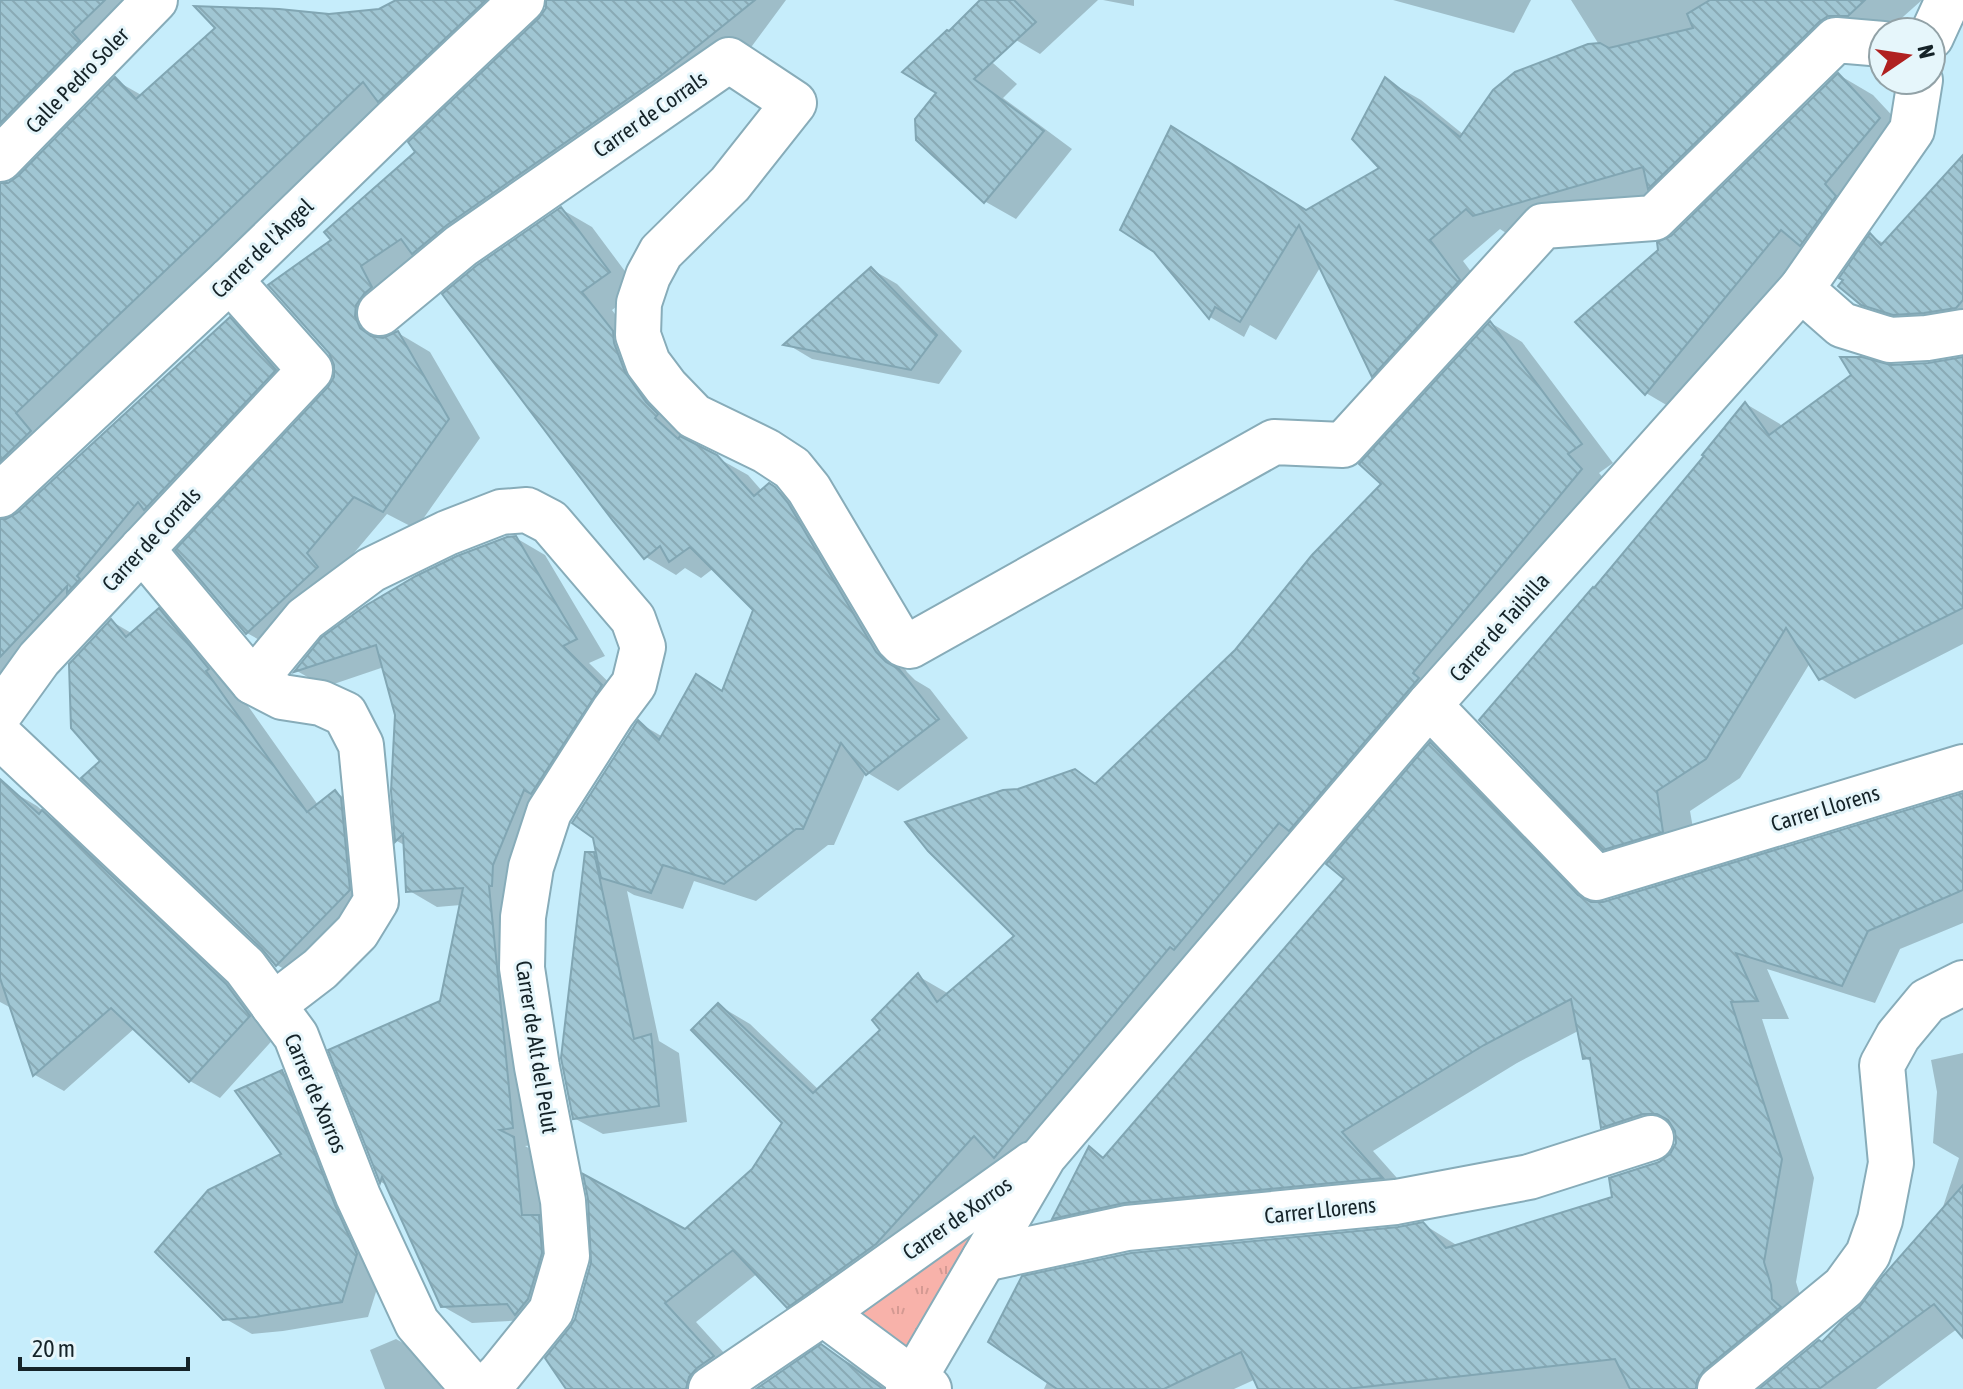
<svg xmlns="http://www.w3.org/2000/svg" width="1963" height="1389" font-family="'Asap Condensed',sans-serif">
	<defs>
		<pattern id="grass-tufts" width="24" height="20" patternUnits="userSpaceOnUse" patternTransform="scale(2)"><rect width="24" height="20" fill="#f8b2aa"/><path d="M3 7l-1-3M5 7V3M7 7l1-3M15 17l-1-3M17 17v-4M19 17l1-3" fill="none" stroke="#d49992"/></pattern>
		<pattern id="building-back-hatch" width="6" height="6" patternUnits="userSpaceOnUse" patternTransform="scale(2)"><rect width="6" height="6" fill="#a0c6d3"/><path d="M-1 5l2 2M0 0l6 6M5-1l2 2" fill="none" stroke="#89aab5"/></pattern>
	</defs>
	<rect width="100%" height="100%" fill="#c6edfb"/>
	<!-- grass -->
	<polygon fill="url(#grass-tufts)" points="1044,1156 912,1379 823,1313"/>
	<!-- shadow -->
	<g fill="#0003">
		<polygon points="0,0 156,0 7,173 8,184 19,178 115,80 143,96 329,16 380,11 400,0 537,0 8,507 8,521 18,515 230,320 262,338 307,389 0,711"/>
		<polygon points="548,0 786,0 752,46 691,96 388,324 387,338 398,333 430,352 480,438 416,529 387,514 338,572 279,651 247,633 330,388 336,378 334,240 541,19 548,7"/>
		<polygon points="999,0 1098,0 1040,54 1016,40"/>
		<polygon points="1103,0 1134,0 1134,6"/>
		<polygon points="1393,0 1531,0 1514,33"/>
		<polygon points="1571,0 1922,0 1886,32 1656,192 1509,235 1500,229 1463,261 1493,301 1408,395 1373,375 1321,266 1276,340 1250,325 1244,337 1210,317 1155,250 1308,211 1382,169 1386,80 1421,100 1464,135 1516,74 1598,43"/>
		<polygon points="978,50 1017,84 1003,98 1072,149 1016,219 986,202 915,137 933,126 939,93"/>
		<polygon points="1839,75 1873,95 1914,139 1680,413 1646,393 1673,238"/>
		<polygon points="1963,156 1963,332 1898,324 1863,303 1871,236 1885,244"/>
		<polygon points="561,209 592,227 639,290 612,310 643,351 687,433 685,436 696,446 748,475 762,491 769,485 806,507 819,523 907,672 915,680 930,689 968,738 898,791 866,772 834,845 828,845 756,901 694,881 683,909 634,895 627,891 659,1041 679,1053 687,1122 603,1134 574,1118 594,854 599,857 639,723 663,737 723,692 756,609 714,568 701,578 685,568 676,575 646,557"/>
		<polygon points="871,269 897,284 962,351 939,384 812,359 787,344"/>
		<polygon points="1491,323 1522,342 1613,463 1599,473 1613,489 1026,1174 1000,1159 908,1262 820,1324 788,1306 758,1273 696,1322 744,1375 726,1389 569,1389 685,1231 753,1170 785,1123 718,1005 750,1024 819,1090 882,1030 918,976 949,994 1017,936 1018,791 1075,771 1097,784 1237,652 1384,484"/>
		<polygon points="1963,370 1963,644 1855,699 1821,679 1810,663 1740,778 1690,811 1697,851 1639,868 1605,848 1707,456 1746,404 1780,424 1783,428"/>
		<polygon points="516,538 545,555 605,656 589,663 630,703 522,882 542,1144 525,1146 543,1156 567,1234 527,1320 472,1323 442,1306 388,1186 381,1182 331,1051 441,1002 461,905 437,907 408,890 406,846 397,841 393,791 397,715 384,667 325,687 297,671"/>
		<polygon points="159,611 189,628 236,689 318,805 335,792 365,810 379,907 307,982 277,965 103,761 111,621 133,634"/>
		<polygon points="1431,745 1463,763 1599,904 1963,795 1963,923 1900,949 1875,1003 1767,969 1789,1019 1762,1019 1814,1178 1796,1282 1803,1305 1736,1389 1260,1389 1256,1379 1234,1389 1044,1389 1048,1380 1423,1224 1458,1246 1614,1199 1672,1156 1678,1143 1677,1132 1635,1145 1603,1127 1592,1062 1585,1058 1580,1030 1517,1063 1373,1151 1413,1196 1086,1236 1054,1218 1090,1149 1105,1158 1346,879"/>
		<polygon points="8,789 37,806 50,817 72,830 256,1003 278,1034 220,1098 190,1081 135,1028 64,1091 35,1075 13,1009 0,1002 0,797"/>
		<polygon points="1963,1053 1963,1335 1957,1329 1876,1389 1762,1389 1823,1344 1865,1303 1941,1213 1959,1158 1933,1143 1937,1092 1931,1060"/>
		<polygon points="282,1072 309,1088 383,1270 368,1317 283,1331 252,1334 224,1318 284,1154"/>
		<polygon points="396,1339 419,1352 435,1371 442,1389 385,1389 370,1350"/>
		<polygon points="821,1347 853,1365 887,1389 759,1389"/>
	</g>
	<!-- building -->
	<g fill="url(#building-back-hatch)" stroke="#81a6b3" stroke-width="2">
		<polygon points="0,0 105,0 72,32 80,41 0,123"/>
		<polygon points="396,0 486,0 378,102 363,82 16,413 31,431 0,461 0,183 8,183 18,176 115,77 136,99 215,28 194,6 279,9 329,14 379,9"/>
		<polygon points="546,0 755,0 658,78 447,225 412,254 401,239 361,266 372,287 364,294 356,305 355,316 360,328 371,336 383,338 398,331 449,419 383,512 354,497 307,553 318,567 246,634 175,550 328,387 334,377 334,365 329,353 268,285 331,240 324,232 415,152 408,142 539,18 546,8"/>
		<polygon points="980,0 1014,0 1036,22 974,79 1044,131 984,203 916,140 915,119 936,93 902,72 947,30 949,31"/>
		<polygon points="1710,0 1865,0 1848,16 1828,16 1819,22 1648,189 1643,167 1473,216 1466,209 1430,240 1460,280 1372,377 1299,225 1240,322 1215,307 1209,319 1154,252 1120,230 1171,126 1306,210 1379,168 1352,139 1385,77 1460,137 1493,90 1515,72 1588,44 1600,43 1609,48 1693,28 1687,14"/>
		<polygon points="1838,73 1880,118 1825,184 1836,196 1800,246 1781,230 1645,395 1575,322 1658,250 1657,242 1671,236"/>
		<polygon points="1963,155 1963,300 1956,308 1924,313 1893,315 1861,305 1838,286 1843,280 1839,278 1870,233 1881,245"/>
		<polygon points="561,207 610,272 582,292 613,331 614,343 625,372 646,402 658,414 655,418 678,439 680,436 717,455 754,496 769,483 775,487 788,503 876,652 886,662 899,669 939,719 866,775 841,743 803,829 796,829 724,884 663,865 651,893 601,878 593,838 572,823 638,720 659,740 696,674 722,691 753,610 690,547 669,562 660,546 644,559 613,521 442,294 476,266"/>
		<polygon points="871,267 937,335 911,370 783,345"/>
		<polygon points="230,317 276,370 144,510 138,502 77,576 80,579 67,593 67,586 0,657 0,519 6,519 17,513"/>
		<polygon points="1490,321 1582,444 1568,454 1582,469 1413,673 1419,678 1289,831 1279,823 1174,950 1170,947 994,1158 974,1136 876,1244 787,1308 733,1250 665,1303 714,1356 697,1368 689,1377 686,1389 566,1389 545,1358 570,1327 575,1319 591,1263 588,1199 583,1174 685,1229 752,1169 782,1123 691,1030 718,1003 813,1093 880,1030 872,1020 918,973 937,1002 1014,936 928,851 905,822 1003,790 1018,789 1075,769 1095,784 1235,650 1312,555 1381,484 1359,464"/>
		<polygon points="1840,357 1862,357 1891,365 1928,363 1963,357 1963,608 1819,680 1786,628 1706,759 1657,791 1663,832 1603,850 1479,720 1593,587 1594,588 1704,456 1702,455 1745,402 1769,435 1851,375"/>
		<polygon points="516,536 577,639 563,646 602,685 531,794 524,790 493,865 492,886 489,886 513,1128 500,1130 514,1137 522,1215 539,1215 542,1253 528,1299 515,1315 507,1304 441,1307 382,1177 380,1183 328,1050 440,1001 463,888 406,892 403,834 395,842 391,791 395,715 376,645 294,672 322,637 365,606 416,576 457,556 507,537"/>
		<polygon points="159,608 209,669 206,671 307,812 335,790 341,798 350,890 276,966 262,949 81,778 100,761 71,728 69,664 111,619 126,637"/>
		<polygon points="1430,742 1578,895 1591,902 1603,902 1963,793 1963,890 1868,931 1842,986 1736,953 1758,1001 1731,1002 1782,1159 1764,1262 1771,1285 1772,1299 1781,1307 1704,1370 1697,1380 1696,1389 1630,1389 1615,1359 1346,1389 1258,1389 1241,1352 1164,1389 1057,1389 988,1342 1022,1276 1131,1253 1398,1227 1423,1222 1446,1248 1612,1197 1609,1178 1659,1162 1670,1154 1676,1143 1675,1131 1668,1120 1657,1114 1643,1114 1601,1128 1590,1058 1583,1059 1571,999 1484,1045 1342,1132 1383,1178 1124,1203 1052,1219 1089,1146 1103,1158 1344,879 1326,864"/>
		<polygon points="0,779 39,814 42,810 226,984 250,1016 189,1082 111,1008 33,1076 0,978"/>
		<polygon points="585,852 594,852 634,1039 651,1034 659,1106 573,1119 561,1058"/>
		<polygon points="282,1070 335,1205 357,1254 342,1302 255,1317 223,1320 155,1252 208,1190 281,1154 235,1091"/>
		<polygon points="1963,1185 1963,1338 1934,1304 1819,1389 1759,1389 1819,1340 1822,1342 1842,1321 1860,1306 1883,1276"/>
		<polygon points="821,1344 883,1389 756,1389"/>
	</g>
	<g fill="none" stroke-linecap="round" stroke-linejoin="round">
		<defs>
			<g id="minor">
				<polyline points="1931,37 1948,0"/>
				<polyline points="0,159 155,0"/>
				<polyline points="1801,289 1842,325 1890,340 1927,338 1963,332"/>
				<polyline points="380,313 461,246 729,60 794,103 730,184 661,252 648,276 639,303 638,335 648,363 666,387 694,416 766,451 792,468 809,489 898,639 903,644 910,646 1274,442 1343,445 1543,226 1654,218 1836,40 1883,44"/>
				<polyline points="0,495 230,280 395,120 522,0"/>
				<polyline points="142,549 253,682 282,697 321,703 345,714 361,745 376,901 357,932 320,969 273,1005"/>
				<polyline points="253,682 305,619 371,570 447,533 501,512 527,510 550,522 633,619 643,647 634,684 613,712 549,812 531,867 523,917 522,968 537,1067 563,1201 567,1256 551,1311 500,1374 485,1389"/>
				<polyline points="1429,705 1596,878 1963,767"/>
				<polyline points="0,713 39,659 310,370 230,280"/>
				<polyline points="0,736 245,967 296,1036 358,1196 417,1323 474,1389"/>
				<polyline points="984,1259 1127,1228 1396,1202 1529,1177 1651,1138"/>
				<polyline points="823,1313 912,1379 929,1389"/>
				<polyline points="711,1389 823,1313 1032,1164"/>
				<polyline points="908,1389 1044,1156 1429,705 1801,289 1912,130 1920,80"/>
				<polyline points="1720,1389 1844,1287 1868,1254 1880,1220 1891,1163 1882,1065 1898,1036 1927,1001 1963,983"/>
			</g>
		</defs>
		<!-- minor casing -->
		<use href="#minor" stroke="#87acb9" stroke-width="48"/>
		<!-- minor -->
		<use href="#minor" stroke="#fff" stroke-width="44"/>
	</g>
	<g text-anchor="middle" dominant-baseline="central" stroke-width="6" stroke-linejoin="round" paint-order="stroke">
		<!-- street labels -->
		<g font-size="22" fill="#152328" stroke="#e6f6fb">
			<text transform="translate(77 80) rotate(-46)">Calle Pedro Soler</text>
			<text transform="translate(650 114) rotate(-35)">Carrer de Corrals</text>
			<text transform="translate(262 248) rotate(-44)">Carrer de l'Àngel</text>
			<text transform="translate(151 539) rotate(-47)">Carrer de Corrals</text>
			<text transform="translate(1499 627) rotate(-48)">Carrer de Taibilla</text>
			<text transform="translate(1825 808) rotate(-17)">Carrer Llorens</text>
			<text transform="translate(537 1047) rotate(81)">Carrer de Alt del Pelut</text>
			<text transform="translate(316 1093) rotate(67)">Carrer de Xorros</text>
			<text transform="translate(1320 1210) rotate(-6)">Carrer Llorens</text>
			<text transform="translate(957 1218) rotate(-35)">Carrer de Xorros</text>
		</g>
	</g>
	<!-- north arrow -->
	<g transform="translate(1907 56) rotate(77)"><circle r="38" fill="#e6f6fb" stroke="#92a2a7" stroke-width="2"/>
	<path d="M0-6L14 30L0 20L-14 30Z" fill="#b02020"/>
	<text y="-12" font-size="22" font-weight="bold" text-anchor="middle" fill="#152328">N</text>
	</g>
	<!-- scale -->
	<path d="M20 1357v12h168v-12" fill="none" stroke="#152328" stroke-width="4"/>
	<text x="32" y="1357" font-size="24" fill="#152328" stroke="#e6f6fb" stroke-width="6" paint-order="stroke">20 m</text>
</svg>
